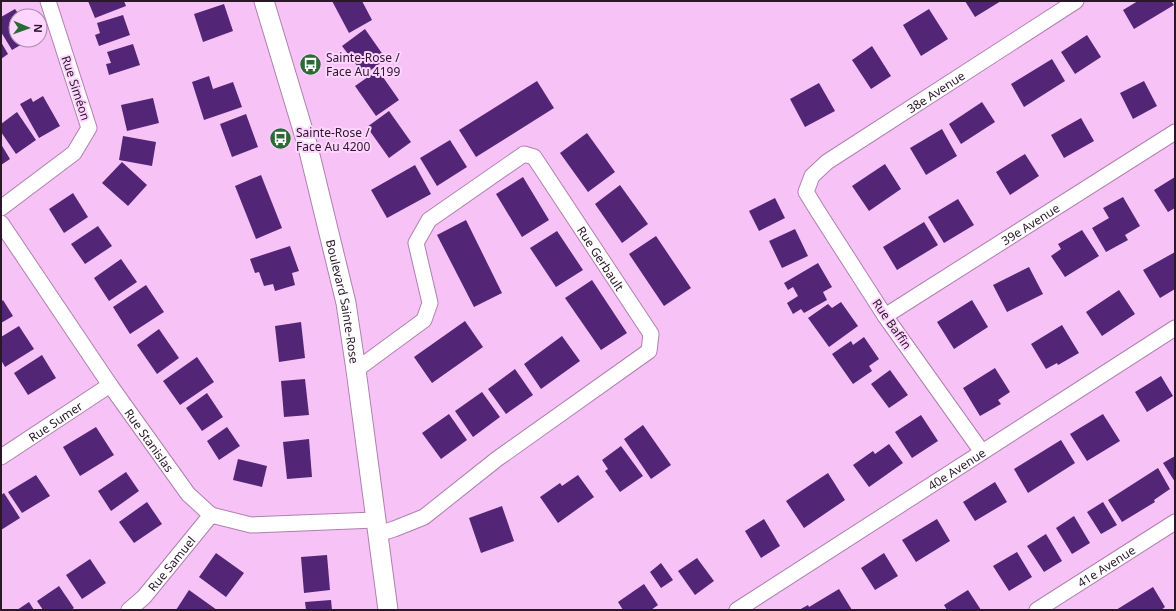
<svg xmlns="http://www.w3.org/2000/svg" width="1176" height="611" font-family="'Noto Sans',sans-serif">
	<rect width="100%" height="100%" fill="#f7c3f6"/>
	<!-- building -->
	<g fill="#522577">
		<polygon points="88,1 124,1 126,6 95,18"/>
		<polygon points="332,1 362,1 372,20 349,33"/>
		<polygon points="965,1 1001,1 975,17"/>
		<polygon points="1138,1 1171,1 1174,5 1134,29 1123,10"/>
		<polygon points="224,4 233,31 203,42 194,14"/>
		<polygon points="15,9 20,16 16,16 16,40 29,40 12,50 1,32 1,17"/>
		<polygon points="929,9 948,39 921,56 903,25"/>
		<polygon points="123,15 130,35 99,46 95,35 100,33 97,23"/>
		<polygon points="365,29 386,59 364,75 342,46"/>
		<polygon points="1087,35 1101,57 1075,74 1061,52"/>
		<polygon points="1,42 8,54 1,59"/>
		<polygon points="133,44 140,65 109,75 106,64 111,63 107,52"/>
		<polygon points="872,46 891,76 871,89 852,60"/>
		<polygon points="1052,59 1065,81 1024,107 1011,84"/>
		<polygon points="378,70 399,100 376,116 355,86"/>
		<polygon points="209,76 213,89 233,82 242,107 204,120 192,82"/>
		<polygon points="537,81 554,108 476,157 459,130"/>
		<polygon points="1144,81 1157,106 1133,119 1120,93"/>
		<polygon points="819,83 835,111 805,127 790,99"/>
		<polygon points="43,96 60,126 39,138 20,104 31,98 33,102"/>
		<polygon points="153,98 159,123 127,131 121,105"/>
		<polygon points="982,102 995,122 961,144 949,124"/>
		<polygon points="389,111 411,142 389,158 367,127"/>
		<polygon points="17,112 36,140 16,154 1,132 1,124"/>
		<polygon points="246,114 258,147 232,157 220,124"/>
		<polygon points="1081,118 1094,141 1064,158 1051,135"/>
		<polygon points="942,129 957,156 926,175 910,148"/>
		<polygon points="587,133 615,172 588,192 560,153"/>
		<polygon points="123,136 156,142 152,166 119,160"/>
		<polygon points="450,140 467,167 437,186 420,158"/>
		<polygon points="1,144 10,159 1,165"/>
		<polygon points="1025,154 1039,176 1010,195 996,172"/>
		<polygon points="122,162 147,185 128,206 102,183"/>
		<polygon points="885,164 901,189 869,211 852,186"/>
		<polygon points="415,165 431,194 387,218 371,190"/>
		<polygon points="261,175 282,228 256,239 235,186"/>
		<polygon points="523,177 549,220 522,237 496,194"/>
		<polygon points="1175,177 1175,208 1168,212 1154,190"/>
		<polygon points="620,185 648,224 622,243 595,204"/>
		<polygon points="73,193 88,217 64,233 49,209"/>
		<polygon points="1123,197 1140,226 1125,235 1128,240 1106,252 1092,228 1109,218 1103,208"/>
		<polygon points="775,198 785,218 759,231 749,211"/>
		<polygon points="958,199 974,225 944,243 928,217"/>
		<polygon points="466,220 502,293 474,307 437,235"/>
		<polygon points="924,222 938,245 897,270 883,247"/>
		<polygon points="98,226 112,246 85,264 71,244"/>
		<polygon points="795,229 808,256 782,268 769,241"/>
		<polygon points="1082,230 1099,256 1065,277 1051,256 1061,249 1058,244"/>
		<polygon points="557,231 583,270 556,287 530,248"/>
		<polygon points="656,236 691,288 664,306 629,254"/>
		<polygon points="290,246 299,271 292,273 295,285 275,291 273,284 264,286 259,272 255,273 250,259"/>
		<polygon points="1175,252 1175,289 1160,298 1143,270"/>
		<polygon points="121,259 137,282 109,301 94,278"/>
		<polygon points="818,263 832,287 823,292 827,300 804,313 801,309 793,314 787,303 798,296 793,287 788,290 784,283"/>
		<polygon points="1029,267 1043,294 1007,312 993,285"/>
		<polygon points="592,280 627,333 601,350 565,298"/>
		<polygon points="146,285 164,312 130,334 113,307"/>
		<polygon points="1119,290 1135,314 1102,336 1086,312"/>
		<polygon points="3,300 13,316 1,323 1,302"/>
		<polygon points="972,300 988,327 954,349 937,322"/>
		<polygon points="841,302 858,326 829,347 808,318 828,304 832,308"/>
		<polygon points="465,321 483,347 432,383 414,357"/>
		<polygon points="301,322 305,358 279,362 275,326"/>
		<polygon points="1062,325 1079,353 1058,365 1057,363 1046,369 1031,344"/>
		<polygon points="19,326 34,349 5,367 1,360 1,337"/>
		<polygon points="159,329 179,358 157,374 137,345"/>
		<polygon points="562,336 580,361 541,389 524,364"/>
		<polygon points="864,337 879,359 869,366 872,371 853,384 832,354 851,341 853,345"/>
		<polygon points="42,355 56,378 28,395 14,373"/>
		<polygon points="197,357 214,382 180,405 163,381"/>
		<polygon points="995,368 1010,392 998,400 1001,404 980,416 963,388"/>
		<polygon points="515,369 533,395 506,414 488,389"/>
		<polygon points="890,370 908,395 889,408 871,384"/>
		<polygon points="1161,376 1173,396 1147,412 1135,392"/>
		<polygon points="305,379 309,415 284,417 281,381"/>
		<polygon points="482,392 500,417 473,437 455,411"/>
		<polygon points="207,393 223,417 202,431 186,408"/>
		<polygon points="449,414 467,440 441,459 422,433"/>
		<polygon points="1103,414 1120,441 1087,461 1070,434"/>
		<polygon points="921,415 938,441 912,458 895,432"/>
		<polygon points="643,425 671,465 651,479 624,439"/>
		<polygon points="96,427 114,455 80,476 63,447"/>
		<polygon points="227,427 240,446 219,460 207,441"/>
		<polygon points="309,439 312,477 287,479 283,442"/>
		<polygon points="1061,440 1075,463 1028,493 1014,469"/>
		<polygon points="889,444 903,463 869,487 853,465 873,451 875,454"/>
		<polygon points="621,446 643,476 620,492 605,471 608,469 602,460"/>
		<polygon points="1175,456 1175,482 1163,463"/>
		<polygon points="238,459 267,466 262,487 233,480"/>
		<polygon points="1158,468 1170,489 1154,500 1155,502 1122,522 1108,500"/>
		<polygon points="126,472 139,491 111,511 98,491"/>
		<polygon points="828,473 845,500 804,528 786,501"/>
		<polygon points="36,475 50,496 22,513 8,492"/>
		<polygon points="578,475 594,497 558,523 540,497 560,483 562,486"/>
		<polygon points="995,482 1007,502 975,521 963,502"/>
		<polygon points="4,493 20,518 1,530 1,495"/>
		<polygon points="147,502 162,524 134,543 119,522"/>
		<polygon points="1103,502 1117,525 1101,534 1087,512"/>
		<polygon points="502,506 514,541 481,553 469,518"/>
		<polygon points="1074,516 1090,543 1072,554 1056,528"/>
		<polygon points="764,519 780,546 761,558 745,531"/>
		<polygon points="937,519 950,541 916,562 902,540"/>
		<polygon points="1046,534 1062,561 1044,572 1027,546"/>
		<polygon points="1017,552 1032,577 1009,591 993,566"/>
		<polygon points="216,553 244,573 226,597 199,577"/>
		<polygon points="884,553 898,576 875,590 861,568"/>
		<polygon points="327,555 330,590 304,593 301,557"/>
		<polygon points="697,558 714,581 695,595 678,571"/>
		<polygon points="90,559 106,583 82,599 66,575"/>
		<polygon points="661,563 673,580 661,588 650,572"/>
		<polygon points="644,584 658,605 651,610 623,610 618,602"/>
		<polygon points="59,586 74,608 71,610 43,610 37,601"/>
		<polygon points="1153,587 1165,607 1161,610 1116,610"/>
		<polygon points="839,589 852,610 799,610 808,605 809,607"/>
		<polygon points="189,590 217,610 176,610"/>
		<polygon points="968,590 981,610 947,610 944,605"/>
		<polygon points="331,600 332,610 306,610 305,602"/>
		<polygon points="29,602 34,610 17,610"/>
	</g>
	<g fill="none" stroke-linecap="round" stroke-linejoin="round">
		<defs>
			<g id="minor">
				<polyline points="1,208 74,153 89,128 48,1"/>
				<path id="s1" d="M1,223L110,385L188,494L211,515L251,525L375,520"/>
				<path id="s2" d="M885,316L1175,132"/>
				<path id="s3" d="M356,370L424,320L430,303L416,243L429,220L524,154L534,157L651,334L649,351L497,459L424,517L394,529L378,534"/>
				<path id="s4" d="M982,452L885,316L817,210L806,192L812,176L827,162L1076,1"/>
				<path id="s5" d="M1,457L110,385"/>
				<path id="s6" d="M129,610L144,597L211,515"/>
				<path id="s7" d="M737,610L1175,328"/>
				<path id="s8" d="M1037,610L1175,522"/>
			</g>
			<g id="tertiary">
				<path id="s9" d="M264,1L308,147L346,303L356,370L388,610"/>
			</g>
		</defs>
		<!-- minor casing -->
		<use href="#minor" stroke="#af80af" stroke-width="17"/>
		<!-- tertiary casing -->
		<use href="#tertiary" stroke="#af80af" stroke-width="21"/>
		<!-- minor -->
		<use href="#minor" stroke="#fff" stroke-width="15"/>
		<!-- tertiary -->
		<use href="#tertiary" stroke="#fff" stroke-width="19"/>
	</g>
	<!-- icons -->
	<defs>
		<symbol id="bus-disc" viewBox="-11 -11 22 22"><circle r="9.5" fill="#2a6a34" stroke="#fed5fe"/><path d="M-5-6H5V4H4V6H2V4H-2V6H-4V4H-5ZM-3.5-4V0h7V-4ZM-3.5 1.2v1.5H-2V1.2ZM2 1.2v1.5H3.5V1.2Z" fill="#fff"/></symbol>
	</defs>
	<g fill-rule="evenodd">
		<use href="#bus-disc" x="298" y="52" width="25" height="25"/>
		<use href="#bus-disc" x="268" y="126" width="25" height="25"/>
	</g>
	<g text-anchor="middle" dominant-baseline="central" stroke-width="4" stroke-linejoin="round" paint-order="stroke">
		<!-- poi labels -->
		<g font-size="12" fill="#2a172a" stroke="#fed5fe" text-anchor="start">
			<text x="326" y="57">Sainte-Rose /<tspan x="326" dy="14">Face Au 4199</tspan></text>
			<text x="296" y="132">Sainte-Rose /<tspan x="296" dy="14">Face Au 4200</tspan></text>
		</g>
		<!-- street labels -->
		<g font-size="12" fill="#2a172a" stroke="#fed5fe">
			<text transform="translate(76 88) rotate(72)">Rue Siméon</text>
			<text stroke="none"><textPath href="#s4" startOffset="481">38e Avenue</textPath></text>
			<text stroke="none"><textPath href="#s2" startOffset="172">39e Avenue</textPath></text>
			<text stroke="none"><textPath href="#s3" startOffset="438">Rue Gerbault</textPath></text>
			<text stroke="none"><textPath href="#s9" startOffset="311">Boulevard Sainte-Rose</textPath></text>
			<text transform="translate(892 324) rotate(55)">Rue Baffin</text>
			<text stroke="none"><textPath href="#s5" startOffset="65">Rue Sumer</textPath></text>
			<text stroke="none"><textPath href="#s1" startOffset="263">Rue Stanislas</textPath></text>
			<text stroke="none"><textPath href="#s7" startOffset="261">40e Avenue</textPath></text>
			<text stroke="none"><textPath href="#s6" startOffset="63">Rue Samuel</textPath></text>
			<text stroke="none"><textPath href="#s8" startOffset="82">41e Avenue</textPath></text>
		</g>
	</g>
	<!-- border -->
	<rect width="1176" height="611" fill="none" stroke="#2a172a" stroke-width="4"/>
	<!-- north arrow -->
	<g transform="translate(28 28) rotate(92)"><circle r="19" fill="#fed5fe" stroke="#a989a9"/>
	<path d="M0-3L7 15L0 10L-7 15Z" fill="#2a6a34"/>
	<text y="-6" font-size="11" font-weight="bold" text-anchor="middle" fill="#2a172a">N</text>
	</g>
</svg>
